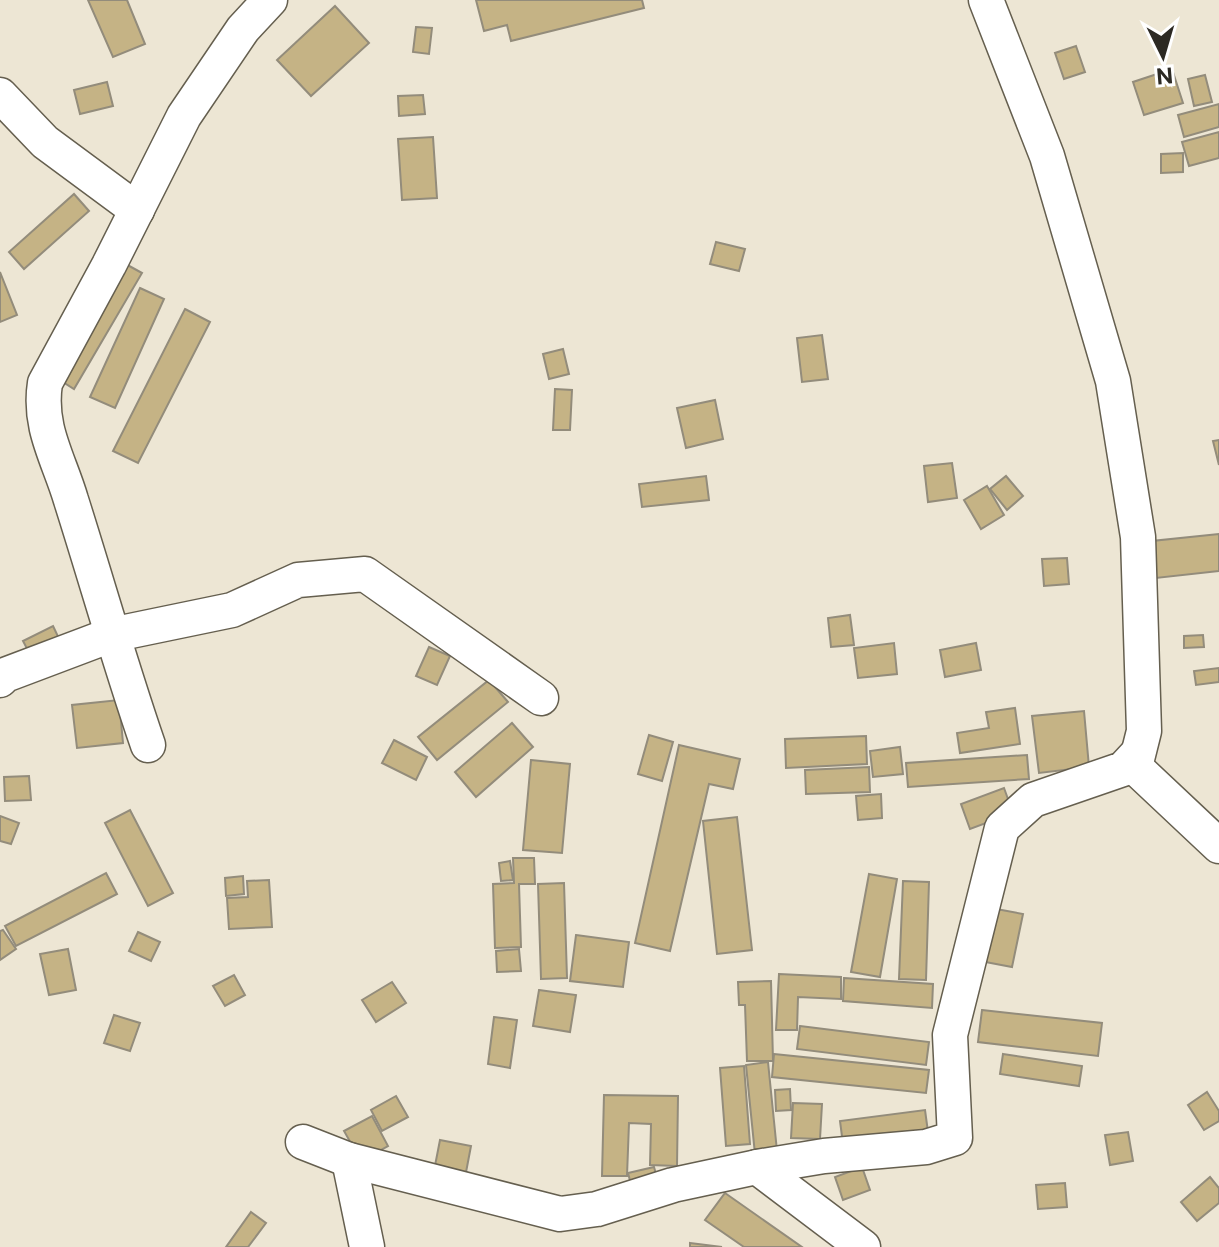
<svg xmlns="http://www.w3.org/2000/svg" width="1219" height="1247" font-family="'Public Sans',sans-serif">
	<rect width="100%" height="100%" fill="#ede6d4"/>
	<!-- building -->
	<g fill="#c5b385" stroke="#938c7b" stroke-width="2">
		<polygon points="88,0 127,0 145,44 113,57"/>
		<polygon points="476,0 642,0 644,8 511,41 507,25 484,31"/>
		<polygon points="335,6 369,43 311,96 277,60"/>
		<polygon points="416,27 432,28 429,54 413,52"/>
		<polygon points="1076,46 1085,72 1064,79 1055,53"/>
		<polygon points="1172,69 1183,103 1144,115 1133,82"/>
		<polygon points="1205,75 1212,102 1194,106 1188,79"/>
		<polygon points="107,82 113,106 80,114 74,90"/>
		<polygon points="423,95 425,114 399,116 398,96"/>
		<polygon points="1219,104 1219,127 1184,137 1178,115"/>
		<polygon points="1219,132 1219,158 1189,166 1182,142"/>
		<polygon points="433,137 437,198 402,200 398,139"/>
		<polygon points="1183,153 1183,172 1161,173 1161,154"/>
		<polygon points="74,194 89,211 24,269 9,252"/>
		<polygon points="716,242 745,249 739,271 710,264"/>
		<polygon points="122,262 142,273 74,389 55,377"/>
		<polygon points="0,272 17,315 0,322"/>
		<polygon points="140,288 164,299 115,408 90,397"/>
		<polygon points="185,309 210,322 138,463 113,451"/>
		<polygon points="822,335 828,379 802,382 797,338"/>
		<polygon points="563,349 569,374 549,379 543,354"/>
		<polygon points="555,389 572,390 570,430 553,430"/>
		<polygon points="715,400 723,439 686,448 677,408"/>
		<polygon points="1219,440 1219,465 1213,441"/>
		<polygon points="952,463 957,498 928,502 924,466"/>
		<polygon points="706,476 709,500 642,507 639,484"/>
		<polygon points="1006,476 1023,496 1007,510 990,489"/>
		<polygon points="987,486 1004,515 981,529 964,500"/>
		<polygon points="1219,534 1219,571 1156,578 1152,541"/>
		<polygon points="1067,558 1069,584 1044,586 1042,559"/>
		<polygon points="850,615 854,645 831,647 828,618"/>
		<polygon points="53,626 63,647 34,662 23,641"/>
		<polygon points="1203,635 1204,647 1184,648 1184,636"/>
		<polygon points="894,643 897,674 858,678 854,648"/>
		<polygon points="976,643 981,670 945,677 940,650"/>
		<polygon points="429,647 450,656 437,685 416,676"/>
		<polygon points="1219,668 1219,682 1196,685 1194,671"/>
		<polygon points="489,680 508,702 437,760 418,737"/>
		<polygon points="119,700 123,743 77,748 72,705"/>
		<polygon points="1015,708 1020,744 960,753 957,733 989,728 986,712"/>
		<polygon points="1084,711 1089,767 1039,773 1032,716"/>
		<polygon points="512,723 533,747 476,797 455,772"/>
		<polygon points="649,735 673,742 662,781 638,774"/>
		<polygon points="866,736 867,764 786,768 785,739"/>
		<polygon points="394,740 427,757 416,780 382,763"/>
		<polygon points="679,745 740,759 733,789 709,784 670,951 635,943"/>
		<polygon points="900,747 903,774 873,777 870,751"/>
		<polygon points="1027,755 1029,779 908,787 906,763"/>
		<polygon points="531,760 570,764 562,853 523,850"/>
		<polygon points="869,767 870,792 806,794 805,770"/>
		<polygon points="29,776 31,800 5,801 4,777"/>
		<polygon points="1004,788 1013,813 970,829 961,804"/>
		<polygon points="881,794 882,818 858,820 856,796"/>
		<polygon points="130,810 173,893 148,906 105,823"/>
		<polygon points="0,816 19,823 11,844 0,841"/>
		<polygon points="737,817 752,950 717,954 703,821"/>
		<polygon points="513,858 534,858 535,884 519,884 521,947 495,948 493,884 514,883"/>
		<polygon points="510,861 513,880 501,881 499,863"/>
		<polygon points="106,873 117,894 16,946 5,926"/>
		<polygon points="869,874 897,879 880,977 851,972"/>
		<polygon points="243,876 244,894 226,896 225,878"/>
		<polygon points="269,880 272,927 229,929 227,898 248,897 247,881"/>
		<polygon points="903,881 929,882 926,980 899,979"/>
		<polygon points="564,883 567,978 541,979 538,884"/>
		<polygon points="991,908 1023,914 1012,967 980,961"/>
		<polygon points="3,930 16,949 0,960 0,931"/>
		<polygon points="138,932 160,942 151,961 129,951"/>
		<polygon points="576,935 629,942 623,987 570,981"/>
		<polygon points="68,949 76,990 49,995 40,954"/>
		<polygon points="519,949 521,971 497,972 496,951"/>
		<polygon points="779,974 841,977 841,999 798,997 797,1030 776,1030"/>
		<polygon points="234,975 245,995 225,1006 213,986"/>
		<polygon points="844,978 933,984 932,1008 843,1001"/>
		<polygon points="771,981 773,1061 747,1061 745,1005 739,1005 738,982"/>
		<polygon points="392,982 406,1003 376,1022 362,1000"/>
		<polygon points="539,990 576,995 570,1032 533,1026"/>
		<polygon points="982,1010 1102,1023 1098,1056 978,1042"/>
		<polygon points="114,1015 140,1023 130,1051 104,1043"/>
		<polygon points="494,1017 517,1020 510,1068 488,1064"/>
		<polygon points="800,1026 929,1042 926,1065 797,1049"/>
		<polygon points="774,1054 929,1070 926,1093 772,1077"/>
		<polygon points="1003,1054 1082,1066 1079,1086 1000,1074"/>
		<polygon points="768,1062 778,1161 756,1164 746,1065"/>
		<polygon points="744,1066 750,1144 726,1146 720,1068"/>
		<polygon points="790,1089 791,1110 776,1111 775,1090"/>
		<polygon points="1207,1092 1219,1111 1219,1121 1204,1130 1188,1105"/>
		<polygon points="604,1095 678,1096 677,1166 650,1165 651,1124 629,1123 627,1176 602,1176"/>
		<polygon points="396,1096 408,1117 382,1131 371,1110"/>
		<polygon points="793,1103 822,1104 820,1139 791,1138"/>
		<polygon points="925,1110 928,1132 843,1144 840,1121"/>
		<polygon points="372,1116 388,1146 361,1161 344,1131"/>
		<polygon points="1128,1132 1133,1161 1110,1165 1105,1135"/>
		<polygon points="440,1140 471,1146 463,1188 432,1181"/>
		<polygon points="654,1167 660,1188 634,1196 628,1173"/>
		<polygon points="862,1167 870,1190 843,1200 835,1177"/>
		<polygon points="1210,1177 1219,1188 1219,1203 1197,1221 1181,1202"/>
		<polygon points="1065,1183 1067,1207 1038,1209 1036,1185"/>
		<polygon points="725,1193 802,1247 744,1247 705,1220"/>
		<polygon points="251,1212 266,1223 248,1247 226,1247"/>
		<polygon points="690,1243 722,1247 690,1247"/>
	</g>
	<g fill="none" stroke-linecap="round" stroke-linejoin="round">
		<defs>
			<g id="minor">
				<polyline points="986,0 1047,156 1113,381 1138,537 1144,731 1135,767 1219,846"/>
				<polyline points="0,95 45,142 137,210"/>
				<polyline points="0,680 5,675 111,635 232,610 298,580 365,574 541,698"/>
				<path d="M148,745C120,664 97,582 71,500C59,459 38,428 45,383L109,265L184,116L243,29L270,0"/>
				<polyline points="303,1142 349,1160 560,1214 597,1209 673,1185 757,1167 824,1156 926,1147 955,1138 950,1035 1002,828 1033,800 1123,769 1137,754"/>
				<polyline points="349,1160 367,1247"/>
				<polyline points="757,1167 863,1247"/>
			</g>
		</defs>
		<!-- minor casing -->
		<use href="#minor" stroke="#655f4f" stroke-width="37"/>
		<!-- minor -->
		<use href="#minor" stroke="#fff" stroke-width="34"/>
	</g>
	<!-- north arrow -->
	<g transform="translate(1163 56) rotate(175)" stroke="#ffffff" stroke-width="6" paint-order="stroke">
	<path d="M0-6L14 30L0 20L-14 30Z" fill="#2c2923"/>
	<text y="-12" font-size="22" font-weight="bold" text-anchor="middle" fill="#2c2923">N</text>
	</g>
</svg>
